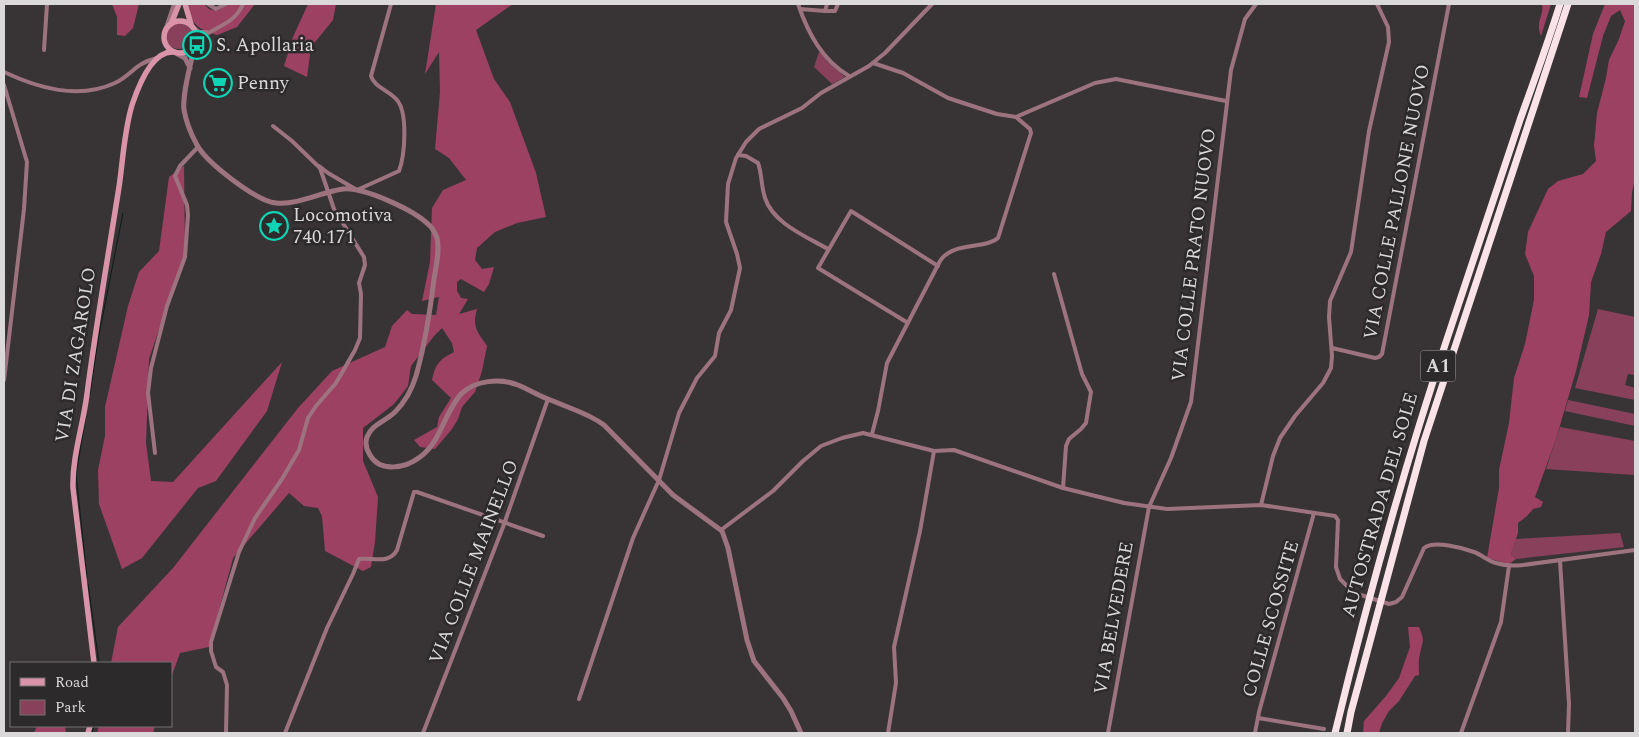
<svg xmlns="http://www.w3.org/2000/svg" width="1639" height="737" font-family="Spectral,serif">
	<rect width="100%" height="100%" fill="#383435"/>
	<!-- green -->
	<g fill="#89415b">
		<circle cx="179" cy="36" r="13"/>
		<polygon points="819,52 820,52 828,62 845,77 832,84 814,67"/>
		<polygon points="1598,309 1635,317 1635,375 1628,374 1625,385 1635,388 1635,400 1575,388"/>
		<polygon points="1568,400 1635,414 1635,426 1565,411"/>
		<polygon points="1560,427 1635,441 1635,478 1635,475 1546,469"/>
		<polygon points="1620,533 1624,547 1516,559 1511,554 1516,539"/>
	</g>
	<!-- forest -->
	<g fill="#9d4163">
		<polygon points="112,4 139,4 133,28 125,36 117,35 117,17"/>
		<path d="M188,4H204L209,9L217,11L229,4H255L237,27L217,35C197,28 192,26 188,4Z"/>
		<polygon points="308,4 336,4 333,20 311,47 307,77 284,66 293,37"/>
		<path d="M436,4H513L476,30L494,79L510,102L536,173L546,217L517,223L495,232L477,248L475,260L482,269L494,267L489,284L484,292L461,279L457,282V291L461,298L468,299L459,314L477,309C472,328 477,331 487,346L482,371L475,392L462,407L458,419L452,429L435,449L420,447L414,440L437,427L439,417L451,398L432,380C436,363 439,360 454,352L452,343L442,328L434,336L411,366L408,386L394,404L363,428V461L378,497L375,542L371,567L363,571L325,551L322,516L318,508L304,506L289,493L233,558L209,647L180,653L171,678V663H111L118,627L173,568L298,408L332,371L385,347L392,326L407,310L412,314L436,315L439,297L422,301L430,262L432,208L443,190L466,180L449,158L435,149L440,92L439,52L425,74Z"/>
		<path d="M1542,4H1551L1541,36C1535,20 1544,18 1542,4Z"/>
		<polygon points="1605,4 1635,4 1635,179 1632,192 1631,211 1606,232 1601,254 1591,282 1589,315 1576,371 1556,439 1535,497 1543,502 1541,507 1533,509 1527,516 1518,523 1518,533 1511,554 1516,559 1509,564 1487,558 1499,488 1499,470 1509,423 1514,378 1525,344 1534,300 1534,276 1525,254 1528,232 1548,189 1558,181 1583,174 1596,161 1594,146 1597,113 1606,78 1609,60 1619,39 1625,21 1620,10 1611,16 1603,36 1587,98 1579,97 1593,34"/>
		<polygon points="184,166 185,253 149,359 146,443 151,481 173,482 282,362 267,411 216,481 198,488 142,558 122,569 99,504 98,470 105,436 105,407 128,306 139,272 159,251 169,177"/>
		<path d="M1408,627H1419C1425,641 1423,640 1420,654C1418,660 1419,668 1419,675L1415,676L1399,701L1389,711L1382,723L1379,733H1363L1364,721L1386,696L1399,678L1410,647Z"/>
		<polygon points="37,726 65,726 66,733 34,733"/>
		<polygon points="99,726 155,726 153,733 97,733"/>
	</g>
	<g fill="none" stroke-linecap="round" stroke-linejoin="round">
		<!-- stream -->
		<g stroke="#0b1d19" stroke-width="1">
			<polyline points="90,394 98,340 123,213"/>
			<polyline points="86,416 76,474 87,578"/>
			<polyline points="88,584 99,663"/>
			<polyline points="92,733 94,726"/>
		</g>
		<!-- minor -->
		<g stroke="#9e7380" stroke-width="4">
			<polyline points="208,4 216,9 226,4"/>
			<path d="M798,4C808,33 822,60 849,76"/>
			<polyline points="800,9 825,11 827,4"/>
			<polyline points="825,11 835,11 838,4"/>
			<polyline points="192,26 199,32 207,32"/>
			<polyline points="165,31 174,4"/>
			<path d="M195,43C212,26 233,27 243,4"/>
			<polyline points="44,50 47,4"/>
			<path d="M4,72C38,88 78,100 115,83C132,75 135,63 157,58"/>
			<polyline points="4,85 27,162 24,209 4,380"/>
			<polyline points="1016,117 1095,83 1116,79 1226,101"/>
			<path d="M738,155L746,156L758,163C762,174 761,186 765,198C773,223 805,236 828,249"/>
			<path d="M319,166L328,173L357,190L399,171C405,155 408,113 397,100C390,91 374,87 371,76L391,4"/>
			<polyline points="1054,274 1082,374 1091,392 1086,423 1081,429 1069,439 1066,446 1063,488"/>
			<polyline points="908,323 818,268 851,211 938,266"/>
			<polyline points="1332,348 1375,358 1379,357 1382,354 1449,4"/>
			<path d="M872,434L878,411L887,363L940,261C953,241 984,250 998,238L1031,133L1030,129L1016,117L997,114L948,98L903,73L873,63"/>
			<polyline points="155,453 148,393 151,368 167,306 185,257 188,215 187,205 175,176 180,166 198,147"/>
			<polyline points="1261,505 1273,456 1280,438 1295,416 1323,383 1331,368 1332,356 1329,317 1330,301 1351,252 1369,131 1389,42 1388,27 1377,4"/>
			<path d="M721,530L773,491L803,461L821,446L842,438L863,433L934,451L954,450L1063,488L1124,503L1167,509L1261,505L1335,516L1338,520L1336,567L1340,579L1349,588L1358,594L1389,604L1396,602L1402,597L1424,548C1434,540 1463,548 1474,552C1482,555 1488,561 1496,563C1505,566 1514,566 1523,565L1635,550"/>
			<polyline points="1560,561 1569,704 1568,733"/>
			<polyline points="579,699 633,538 659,480 679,413 697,378 715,356 719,333 731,310 740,268 737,254 726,222 728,184 736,158 746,142 759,129 802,108 821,93 869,66 885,53 932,4"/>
			<polyline points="1258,718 1324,729"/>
			<polyline points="226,733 227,685 223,672 216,667 211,651 211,642 239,552 255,518 282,479 299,450 308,418 316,406 336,383 343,371 355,350 360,338 361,294 359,283 365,265 364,257 334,209 320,168 292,141 273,126"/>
			<path d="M285,733L327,628L353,574L359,559C372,557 389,565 397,550L414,492H417L543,536"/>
			<polyline points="423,733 503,527 548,399"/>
			<polyline points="888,733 896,683 894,647 920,531 934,451"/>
			<polyline points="1108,733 1149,507 1171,458 1191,402 1231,70 1245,19 1256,4"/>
			<polyline points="1255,733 1259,712 1314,513"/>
			<polyline points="1461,733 1501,622 1509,566"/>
		</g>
		<!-- tertiary -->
		<g stroke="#9e7380" stroke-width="5">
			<path d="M195,43C192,61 182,92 184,110C186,121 192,136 197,145C207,163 256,201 276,203C299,205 321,192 343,189C364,187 414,210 429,225C433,228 435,233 437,238C440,251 436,266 434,279C430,312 425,344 416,376C412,389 405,402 395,412C386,421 372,424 367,437C365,443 366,449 370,455C380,473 406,468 420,457C441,442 444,413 461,394C475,380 500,378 518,385C530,390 541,397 553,401C571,409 588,413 604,425L673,495L722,531L728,548L747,640L754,661L783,698L791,711L801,733"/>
			<polyline points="174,52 185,58 190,68"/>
		</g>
		<!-- secondary -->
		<g stroke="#d994a9" stroke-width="5.5">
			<polyline points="185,4 191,24"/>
			<circle cx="180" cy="37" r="16"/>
			<polyline points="171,24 179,4"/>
			<path d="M94,663L73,488C72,457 83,426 87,394C96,325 108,257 119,187C123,160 124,132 132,105C138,87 152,50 174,52"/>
			<polyline points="88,733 90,726"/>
		</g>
		<!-- motorway -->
		<g stroke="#f9e3e9" stroke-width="7">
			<path d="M1335,733C1367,601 1403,471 1446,342C1470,268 1495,194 1520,120C1534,81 1548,43 1560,4"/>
			<polyline points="1347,733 1351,712 1424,441 1568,4"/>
		</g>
	</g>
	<!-- icons -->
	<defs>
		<symbol id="bus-ring" viewBox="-11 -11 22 22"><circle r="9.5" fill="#2d2a2b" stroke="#0fd5b4" stroke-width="1.5"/><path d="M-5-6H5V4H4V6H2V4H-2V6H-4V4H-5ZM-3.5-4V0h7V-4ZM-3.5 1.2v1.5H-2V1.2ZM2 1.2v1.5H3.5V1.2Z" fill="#0fd5b4"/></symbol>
		<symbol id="supermarket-ring" viewBox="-11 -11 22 22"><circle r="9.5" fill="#2d2a2b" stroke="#0fd5b4" stroke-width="1.5"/><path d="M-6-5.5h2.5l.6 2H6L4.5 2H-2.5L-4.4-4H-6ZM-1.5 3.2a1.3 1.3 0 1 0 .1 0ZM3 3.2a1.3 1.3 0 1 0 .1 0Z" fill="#0fd5b4"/></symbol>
		<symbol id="sight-ring" viewBox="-11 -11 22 22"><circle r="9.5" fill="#2d2a2b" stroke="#0fd5b4" stroke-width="1.5"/><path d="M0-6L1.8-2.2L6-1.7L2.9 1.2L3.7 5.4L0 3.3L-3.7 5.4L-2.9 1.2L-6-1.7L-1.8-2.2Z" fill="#0fd5b4"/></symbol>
	</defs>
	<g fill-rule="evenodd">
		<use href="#bus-ring" x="181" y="29" width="32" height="32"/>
		<use href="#supermarket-ring" x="202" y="67" width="32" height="32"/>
		<use href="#sight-ring" x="258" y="210" width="32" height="32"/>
	</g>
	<g text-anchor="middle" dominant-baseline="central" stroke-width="5" stroke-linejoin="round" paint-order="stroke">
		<!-- shield labels -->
		<rect fill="#2d2a2b" stroke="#a6a4a4" stroke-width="1" x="1420.5" y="350.5" width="35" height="31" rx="4"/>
		<g font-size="18" font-weight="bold" fill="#dad8d8">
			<text x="1438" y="366">A1</text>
		</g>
		<!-- poi labels -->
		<g font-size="19" fill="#dad8d8" stroke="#2d2a2b" text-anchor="start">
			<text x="216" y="45">S. Apollaria</text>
			<text x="237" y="83">Penny</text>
			<text x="293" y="215">Locomotiva<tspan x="293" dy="22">740.171</tspan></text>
		</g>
		<!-- street labels -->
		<g font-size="19" fill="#dad8d8" stroke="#2d2a2b">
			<text transform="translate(1397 202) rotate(-79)">VIA COLLE PALLONE NUOVO</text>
			<text transform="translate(1194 255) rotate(-83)">VIA COLLE PRATO NUOVO</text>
			<text transform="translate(76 355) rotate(-81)">VIA DI ZAGAROLO</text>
			<text transform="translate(1380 505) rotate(-74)">AUTOSTRADA DEL SOLE</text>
			<text transform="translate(474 562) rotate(-69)">VIA COLLE MAINELLO</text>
			<text transform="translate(1114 618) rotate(-80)">VIA BELVEDERE</text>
			<text transform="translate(1271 619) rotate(-74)">COLLE SCOSSITE</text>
		</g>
	</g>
	<!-- border -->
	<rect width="1639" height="737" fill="none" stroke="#dad8d8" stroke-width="10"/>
	<!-- legend -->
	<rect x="10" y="662" width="162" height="65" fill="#2d2a2b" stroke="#727070"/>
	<rect x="20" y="678" width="25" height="8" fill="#d994a9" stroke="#727070"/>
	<text x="55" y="687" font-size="15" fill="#dad8d8">Road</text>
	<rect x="20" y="700" width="25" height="15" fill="#89415b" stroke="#727070"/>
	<text x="55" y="712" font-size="15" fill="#dad8d8">Park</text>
</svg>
